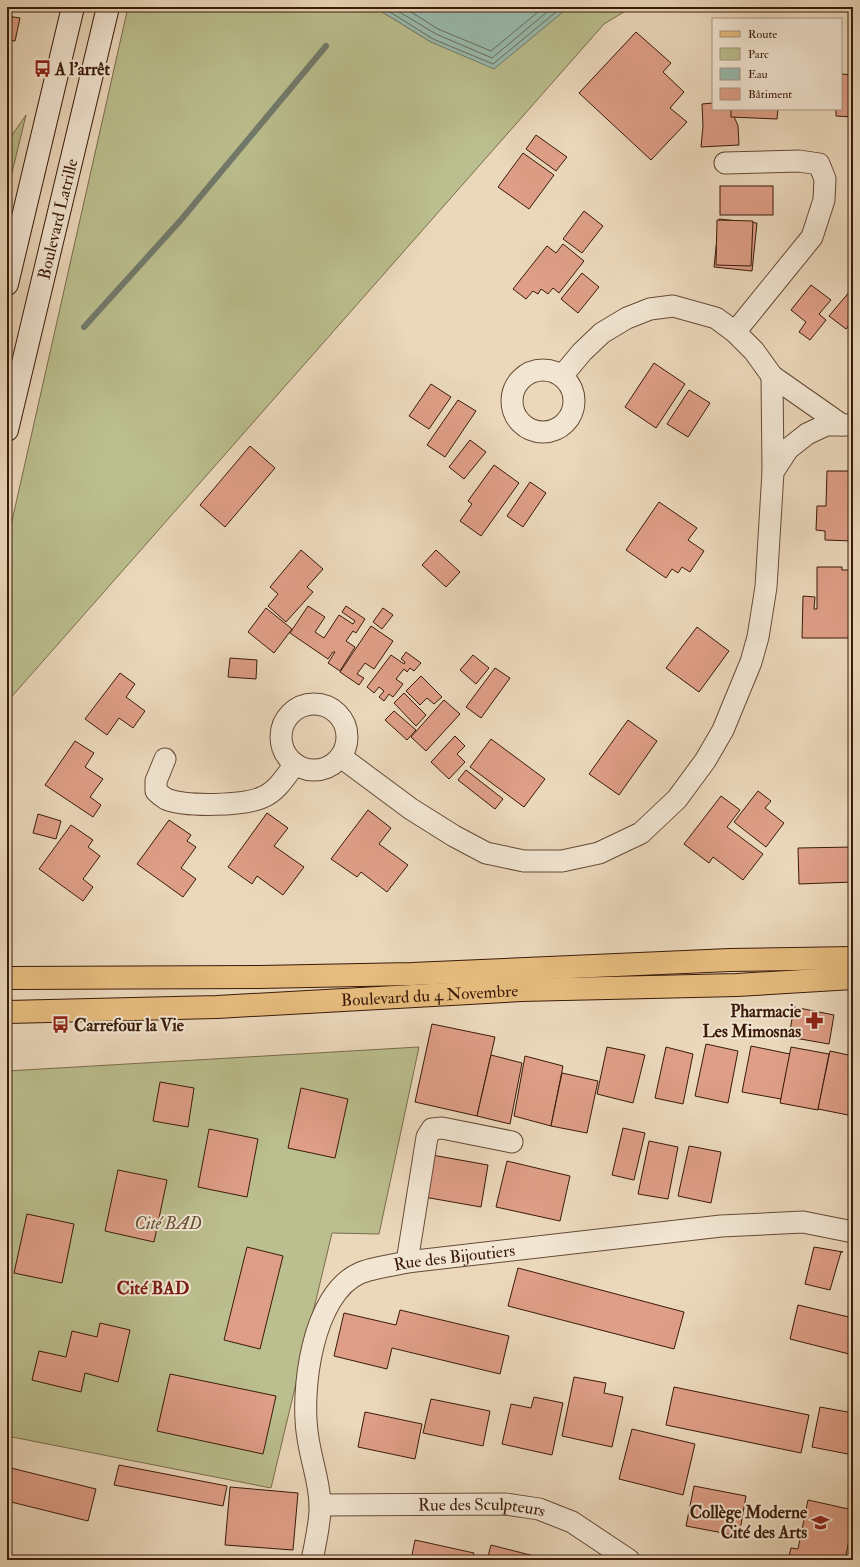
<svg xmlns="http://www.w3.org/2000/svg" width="860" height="1567" font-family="'IM FELL Double Pica',serif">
	<rect width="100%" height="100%" fill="#ebd8bb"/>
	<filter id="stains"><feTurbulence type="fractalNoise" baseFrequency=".005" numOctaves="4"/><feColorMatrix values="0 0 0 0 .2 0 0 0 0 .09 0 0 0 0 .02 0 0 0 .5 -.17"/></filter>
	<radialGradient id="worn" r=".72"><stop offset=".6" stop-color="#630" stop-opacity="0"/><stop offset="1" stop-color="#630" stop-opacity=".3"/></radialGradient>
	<!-- green -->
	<g fill="#bbbe8e" stroke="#7a6c4b">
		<polygon points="128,7 374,7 431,42 560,13 569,7 632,7 604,24 7,702 7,543"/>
		<polygon points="26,115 7,193 7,142"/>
		<polygon points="419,1047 379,1234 332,1233 271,1488 7,1436 7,1071"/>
	</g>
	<!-- water -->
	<polygon fill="#98baad" stroke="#727a6b" points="374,7 569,7 494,69 431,42"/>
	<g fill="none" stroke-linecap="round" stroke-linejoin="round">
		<!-- shore -->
		<g stroke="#696a5a" stroke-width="1">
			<polyline points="382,7 433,39 493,64 562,7"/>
			<polyline points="391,7 436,34 492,58 553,7"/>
			<polyline points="403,7 438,29 491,51 544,7"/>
		</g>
		<!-- stream -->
		<polyline stroke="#727a6b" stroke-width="6" points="84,327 180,221 326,46"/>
	</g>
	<!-- building -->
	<g fill="#de9e87" stroke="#3a1a08">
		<polygon points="7,16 20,18 15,41 7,40"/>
		<polygon points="636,32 671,63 663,72 684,92 670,108 687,122 651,160 579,93"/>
		<polygon points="841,74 853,75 853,117 836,116 836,109 841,109"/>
		<polygon points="713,103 713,109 731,109 738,126 739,145 701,147 703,126 702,104"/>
		<polygon points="731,109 778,109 777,119 731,117"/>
		<polygon points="536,135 567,157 556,171 526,149"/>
		<polygon points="523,153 554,175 529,209 498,187"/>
		<rect x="720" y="186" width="53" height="29"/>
		<polygon points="584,211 603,226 582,253 563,239"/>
		<polygon points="719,219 757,223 752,271 714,267"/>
		<polygon points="717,220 753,221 751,266 716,265"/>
		<polygon points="563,244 584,261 559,293 553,288 548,294 541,289 538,294 533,291 526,299 513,289 547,246 556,253"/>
		<polygon points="582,273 599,287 578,313 561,299"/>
		<polygon points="811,285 831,300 819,314 826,320 810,340 799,332 806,322 791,310"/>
		<polygon points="851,290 853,291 853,320 846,329 829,316"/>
		<polygon points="654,363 685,384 656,428 625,407"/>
		<polygon points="431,384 451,397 429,429 409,416"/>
		<polygon points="689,390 710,403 688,437 667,424"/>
		<polygon points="458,400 476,411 445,457 427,445"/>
		<polygon points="470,440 486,452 464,479 449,467"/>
		<polygon points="250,446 275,468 225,527 200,505"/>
		<polygon points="494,465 519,483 481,536 460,521 472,504 468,501"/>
		<polygon points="827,471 853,471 853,541 825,540 825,531 816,530 817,506 826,506"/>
		<polygon points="530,482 546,493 523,527 507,516"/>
		<polygon points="659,502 697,528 688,540 704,551 690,572 682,567 678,573 672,569 666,578 626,550"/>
		<polygon points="301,550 323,569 307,587 313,592 286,622 268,606 278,594 270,587"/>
		<polygon points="436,550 460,572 446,587 422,565"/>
		<polygon points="817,567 842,567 842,570 853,570 853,638 802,638 803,596 815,597 814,609 817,609"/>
		<polygon points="308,606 325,617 315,632 324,638 339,615 353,624 355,621 342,612 346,606 365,619 356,633 353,631 346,641 355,647 340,671 328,663 335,652 333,652 328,659 290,633"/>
		<polygon points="266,608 292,629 274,653 248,632"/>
		<polygon points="383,608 393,615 382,629 373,622"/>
		<polygon points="371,626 393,641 374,669 365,663 357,674 364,678 359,685 340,672"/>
		<polygon points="697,627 729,651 699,692 666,668"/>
		<polygon points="406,652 421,663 414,671 410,668 407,672 404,669 396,679 403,684 393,697 389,694 384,701 379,697 384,691 379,687 374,693 367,687 391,655 404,664 405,662 401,659"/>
		<polygon points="473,655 489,668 476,684 460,670"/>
		<polygon points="230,658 257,660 256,679 228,677"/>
		<polygon points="495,668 510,678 481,718 466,707"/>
		<polygon points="120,673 135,684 126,697 145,711 133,728 119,718 107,735 85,719"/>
		<polygon points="421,676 442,697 434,704 427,698 420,705 406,691"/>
		<polygon points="404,693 426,715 416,726 394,703"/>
		<polygon points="444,700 460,714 426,751 411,737"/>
		<polygon points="394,711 416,730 407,740 385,720"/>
		<polygon points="852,718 853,718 853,742 851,742"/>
		<polygon points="628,720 657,741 619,795 589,774"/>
		<polygon points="455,736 465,746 457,754 465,762 449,779 431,762"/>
		<polygon points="491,739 545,779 524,807 470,767"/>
		<polygon points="75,741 94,753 85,767 103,779 90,797 101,805 93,817 45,785"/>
		<polygon points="466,770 503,799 495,809 458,780"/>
		<polygon points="758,791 771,801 765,808 784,823 766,847 734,822"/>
		<polygon points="721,796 740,810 727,827 763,854 743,880 713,857 709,863 684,844"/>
		<polygon points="368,810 391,828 379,844 408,865 387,892 361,872 357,877 331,859"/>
		<polygon points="267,813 288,828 274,846 304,867 283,895 257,876 252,884 228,867"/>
		<polygon points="38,814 61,821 56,839 33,833"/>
		<polygon points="169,820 191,835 187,841 196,847 181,868 196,879 183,897 137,864"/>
		<polygon points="71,825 93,840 88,847 100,856 83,879 93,887 83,901 39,869"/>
		<polygon points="853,847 853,882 799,884 798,848"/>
		<polygon points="794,1007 834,1015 829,1044 789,1037"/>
		<polygon points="432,1024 495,1037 477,1116 415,1102"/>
		<polygon points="706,1044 738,1051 728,1103 695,1096"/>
		<polygon points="751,1046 790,1054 781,1099 742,1092"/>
		<polygon points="607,1047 645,1055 633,1103 597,1094"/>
		<polygon points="666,1047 693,1054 683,1104 655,1098"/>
		<polygon points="791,1047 829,1054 818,1110 780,1103"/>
		<polygon points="830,1051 853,1056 853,1116 818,1109"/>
		<polygon points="491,1055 522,1063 510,1124 477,1116"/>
		<polygon points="525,1056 563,1066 551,1126 514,1116"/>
		<polygon points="562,1073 598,1081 587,1133 551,1126"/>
		<polygon points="160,1082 194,1088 188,1127 153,1121"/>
		<polygon points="301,1088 348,1099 335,1158 288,1148"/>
		<polygon points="623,1128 645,1133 634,1180 612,1175"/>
		<polygon points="209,1129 258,1139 247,1197 198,1187"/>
		<polygon points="649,1141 678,1147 668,1199 638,1194"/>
		<polygon points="689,1146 721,1152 711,1203 678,1196"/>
		<polygon points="432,1155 488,1165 481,1207 424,1197"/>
		<polygon points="507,1161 570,1176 560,1221 496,1207"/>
		<polygon points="118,1170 167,1180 154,1242 105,1231"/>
		<polygon points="27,1214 74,1224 62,1283 14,1273"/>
		<polygon points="247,1247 283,1256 260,1349 224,1340"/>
		<polygon points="814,1247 843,1252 841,1252 830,1290 805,1284"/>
		<polygon points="518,1268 684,1312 674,1349 508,1306"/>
		<polygon points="798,1305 853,1318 853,1355 790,1339"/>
		<polygon points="400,1310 509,1336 500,1374 392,1348 387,1369 334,1356 344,1313 396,1325"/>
		<polygon points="100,1323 130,1330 118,1382 85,1373 81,1392 32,1380 39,1351 66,1357 72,1331 97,1337"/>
		<polygon points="170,1374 276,1396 263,1454 157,1431"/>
		<polygon points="574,1377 606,1383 604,1393 623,1397 612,1447 562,1436"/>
		<polygon points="674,1387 809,1415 801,1453 666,1425"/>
		<polygon points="534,1397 563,1403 552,1455 502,1444 511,1404 531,1408"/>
		<polygon points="431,1399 490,1411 483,1446 423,1433"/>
		<polygon points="820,1407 853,1413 853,1455 812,1447"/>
		<polygon points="365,1412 422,1424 415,1459 358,1447"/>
		<polygon points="632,1429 695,1444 683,1495 619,1479"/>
		<polygon points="119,1465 227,1486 223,1506 114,1485"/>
		<polygon points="7,1467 96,1489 88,1521 7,1501"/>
		<polygon points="694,1486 746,1496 739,1536 686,1526"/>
		<polygon points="230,1487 298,1493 293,1550 225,1545"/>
		<polygon points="808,1500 853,1510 853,1520 845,1560 806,1560 789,1556 791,1548 798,1549"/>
		<polygon points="415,1540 474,1553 472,1560 411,1560"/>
		<polygon points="491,1545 538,1557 537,1560 487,1560"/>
	</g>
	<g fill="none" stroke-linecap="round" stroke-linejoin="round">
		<defs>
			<g id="minor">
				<polyline points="725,163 799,161 819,164 825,179 824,200 812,237 735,332"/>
				<circle cx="543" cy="401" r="31"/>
				<polyline points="562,376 582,352 602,333 627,318 650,309 673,306 716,318 735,332 754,351 772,376 842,425"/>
				<polyline points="773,472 788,449 807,434 826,425 848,425"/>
				<circle cx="314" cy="737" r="33"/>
				<polyline points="341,757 411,809 454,836 486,853 524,861 562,861 599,853 641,833 677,799 705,761 723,730 751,662 758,637 766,587 773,472 772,376"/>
				<path d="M165,759L156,781V791C159,794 163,797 166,799C186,807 244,806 263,797C277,791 286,776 295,764"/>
				<polyline points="407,1262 427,1137 432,1129 442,1128 512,1142"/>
				<path id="s1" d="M320,1505L506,1504L539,1509L572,1522L629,1560"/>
				<path id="s2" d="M312,1560C315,1546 321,1516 320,1503C319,1480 311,1460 308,1438C300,1392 312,1294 360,1273C371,1268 395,1265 407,1262L721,1226L803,1222L853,1232"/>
			</g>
			<g id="secondary">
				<polyline points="7,284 73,7"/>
				<path id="s3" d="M7,430L108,7"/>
			</g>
			<g id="primary">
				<polyline points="7,978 259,977 412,974 730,960 853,958"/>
				<path id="s4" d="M7,1012L217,1007L521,990L737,985L853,978"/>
			</g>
		</defs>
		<!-- minor casing -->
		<use href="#minor" stroke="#664a35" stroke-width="23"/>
		<!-- secondary casing -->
		<use href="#secondary" stroke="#3a1a08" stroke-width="24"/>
		<!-- primary casing -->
		<use href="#primary" stroke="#3a1a08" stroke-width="24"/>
		<!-- minor -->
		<use href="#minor" stroke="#f2e6d3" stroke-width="21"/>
		<!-- secondary -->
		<use href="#secondary" stroke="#f2e6d3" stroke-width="22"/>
		<!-- primary -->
		<use href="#primary" stroke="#e6bc7e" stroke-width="22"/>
	</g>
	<!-- icons -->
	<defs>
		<symbol id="bus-bare" viewBox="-9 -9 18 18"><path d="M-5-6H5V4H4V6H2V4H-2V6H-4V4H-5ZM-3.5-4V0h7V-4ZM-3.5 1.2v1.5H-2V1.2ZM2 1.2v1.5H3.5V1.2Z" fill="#8f2418" stroke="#f2e6d3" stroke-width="2.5" paint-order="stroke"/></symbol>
		<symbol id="pharmacy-bare" viewBox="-9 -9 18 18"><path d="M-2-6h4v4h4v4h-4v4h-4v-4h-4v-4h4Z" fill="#8f2418" stroke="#f2e6d3" stroke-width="2.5" paint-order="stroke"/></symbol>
		<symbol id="school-bare" viewBox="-9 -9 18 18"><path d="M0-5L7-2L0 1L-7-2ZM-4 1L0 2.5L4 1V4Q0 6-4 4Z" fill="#8f2418" stroke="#f2e6d3" stroke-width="2.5" paint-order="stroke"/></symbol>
	</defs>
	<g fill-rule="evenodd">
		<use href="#bus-bare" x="30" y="56" width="25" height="25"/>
		<use href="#pharmacy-bare" x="802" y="1008" width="25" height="25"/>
		<use href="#bus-bare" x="48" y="1012" width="25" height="25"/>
		<use href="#school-bare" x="808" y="1510" width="25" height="25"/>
	</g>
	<g text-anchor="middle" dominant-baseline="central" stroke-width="4" stroke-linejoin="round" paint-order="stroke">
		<!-- poi labels -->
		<g font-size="17" font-weight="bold" fill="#3a1a08" stroke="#f2e6d3" text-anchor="start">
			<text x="55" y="69">A l'arrêt</text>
			<text x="801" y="1011" text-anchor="end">Pharmacie<tspan x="801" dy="20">Les Mimosnas</tspan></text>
			<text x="74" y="1025">Carrefour la Vie</text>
			<text x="807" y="1512" text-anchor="end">Collège Moderne<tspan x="807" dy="20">Cité des Arts</tspan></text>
		</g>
		<!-- street labels -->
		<g font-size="17" fill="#3a1a08" stroke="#f2e6d3">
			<text stroke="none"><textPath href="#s3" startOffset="217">Boulevard Latrille</textPath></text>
			<text stroke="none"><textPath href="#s4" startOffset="423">Boulevard du 4 Novembre</textPath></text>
			<text stroke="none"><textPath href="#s2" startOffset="402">Rue des Bijoutiers</textPath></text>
			<text stroke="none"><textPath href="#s1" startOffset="162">Rue des Sculpteurs</textPath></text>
		</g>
		<!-- park labels -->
		<g font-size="17" font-style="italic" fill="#614b30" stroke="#f2e6d3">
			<text x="168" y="1223">Cité BAD</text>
		</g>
		<!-- neighbourhood labels -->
		<g font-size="18" font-weight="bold" fill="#7a1f14" stroke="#f2e6d3">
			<text x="153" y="1288">Cité BAD</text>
		</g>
	</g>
	<!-- margin -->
	<rect width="860" height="1567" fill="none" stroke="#ebd8bb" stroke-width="24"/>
	<rect x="8" y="8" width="844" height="1551" fill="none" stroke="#3a1a08" stroke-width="2"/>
	<rect x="12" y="12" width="836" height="1543" fill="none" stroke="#3a1a08"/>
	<!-- legend -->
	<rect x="712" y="18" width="130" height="92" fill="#f2e6d3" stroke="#a89482"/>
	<rect x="720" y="31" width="20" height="6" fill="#e6bc7e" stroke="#a89482"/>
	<text x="748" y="38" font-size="12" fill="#3a1a08">Route</text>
	<rect x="720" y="48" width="20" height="12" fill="#bbbe8e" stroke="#a89482"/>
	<text x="748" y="58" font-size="12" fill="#3a1a08">Parc</text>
	<rect x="720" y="68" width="20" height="12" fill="#98baad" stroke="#a89482"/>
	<text x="748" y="78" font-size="12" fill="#3a1a08">Eau</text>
	<rect x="720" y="88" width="20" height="12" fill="#de9e87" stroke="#a89482"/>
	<text x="748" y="98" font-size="12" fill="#3a1a08">Bâtiment</text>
	<rect width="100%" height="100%" filter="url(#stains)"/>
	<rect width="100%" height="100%" fill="url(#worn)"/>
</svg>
